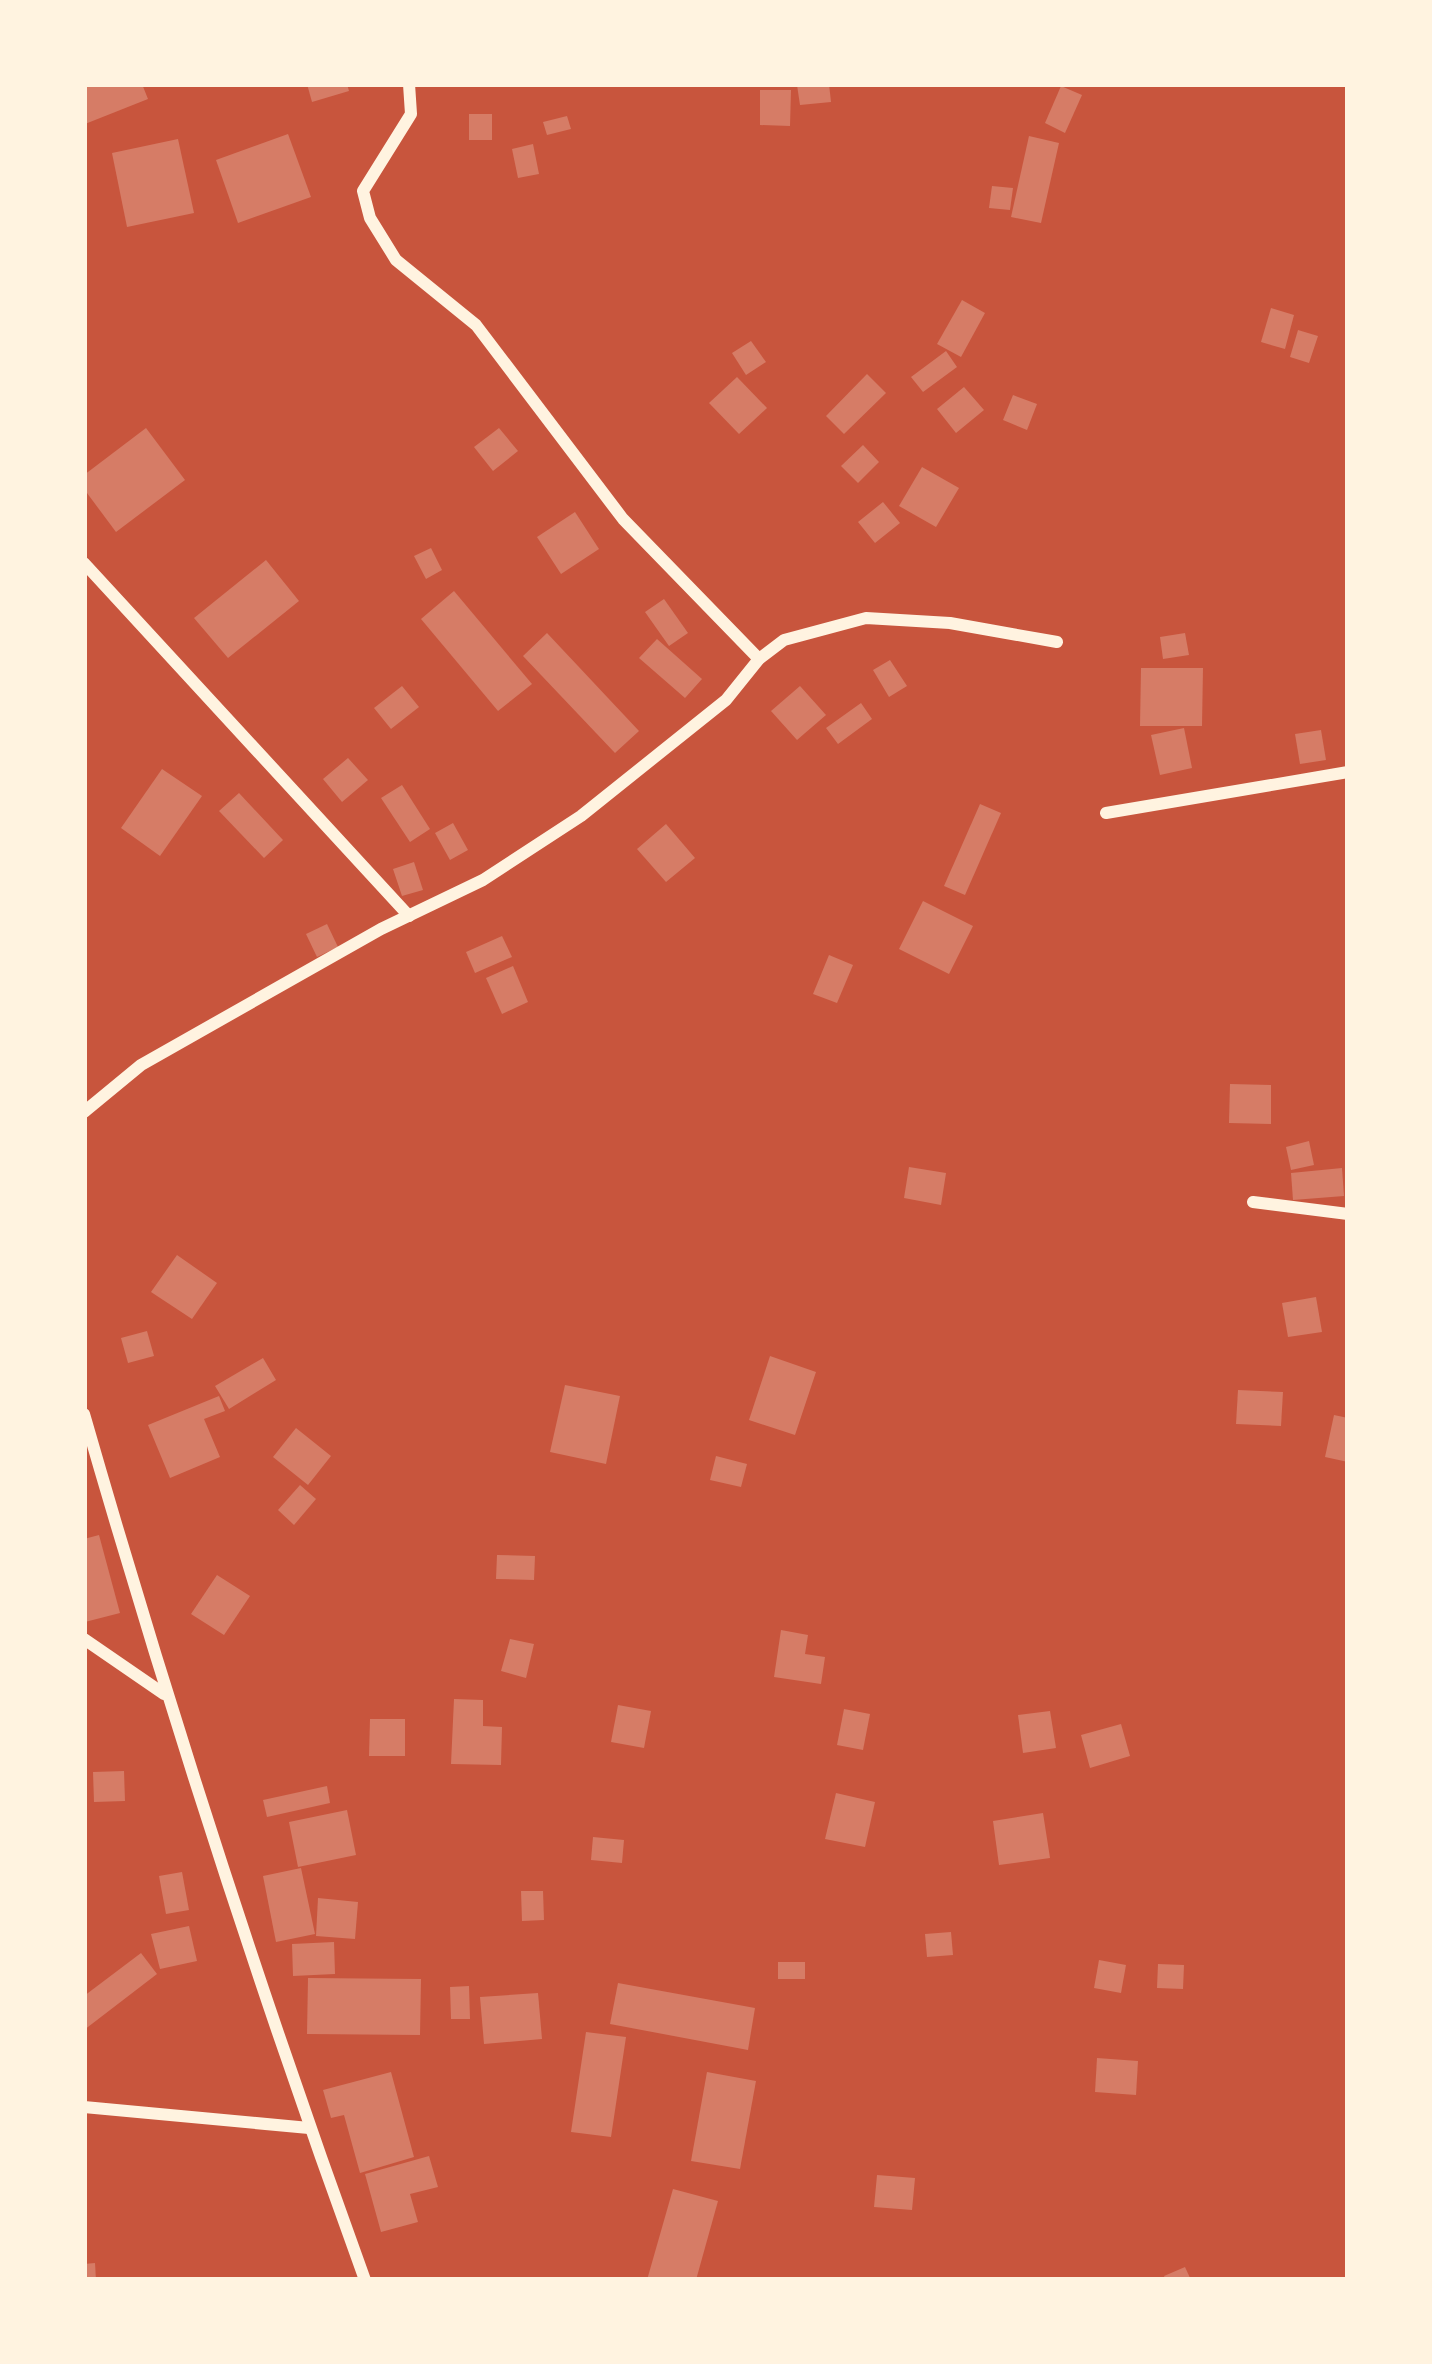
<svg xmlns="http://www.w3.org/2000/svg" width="1432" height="2364" font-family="'Fira Sans Condensed',sans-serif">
	<rect width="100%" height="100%" fill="#c8553d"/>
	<!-- building -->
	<g fill="#d67c66">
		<polygon points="84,84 142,84 148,99 85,124"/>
		<polygon points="307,84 347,84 349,91 312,102"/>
		<polygon points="829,84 831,102 800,105 797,85"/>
		<polygon points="1061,86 1082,95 1065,133 1045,123"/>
		<polygon points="760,90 791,90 790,126 760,125"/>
		<rect x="469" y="114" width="23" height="26"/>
		<polygon points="567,116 571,129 547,135 543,122"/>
		<polygon points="288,134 311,197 238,223 216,160"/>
		<polygon points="1029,136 1059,143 1041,223 1011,217"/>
		<polygon points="178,139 194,213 127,227 112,153"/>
		<polygon points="533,144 539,174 518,178 512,149"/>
		<polygon points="992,186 1013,188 1010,210 989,208"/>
		<polygon points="962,300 985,313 961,357 937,344"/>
		<polygon points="1271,308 1294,315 1285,349 1261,342"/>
		<polygon points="1298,330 1318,336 1309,363 1290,357"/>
		<polygon points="751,341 766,362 746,375 732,353"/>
		<polygon points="946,351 957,367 923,392 911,377"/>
		<polygon points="867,374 886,393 844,434 826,416"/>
		<polygon points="737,377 767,408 739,434 709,403"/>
		<polygon points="964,387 984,410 956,433 937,409"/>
		<polygon points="1013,395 1037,404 1027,430 1003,420"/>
		<polygon points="146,428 185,480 116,532 84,489 84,475"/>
		<polygon points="499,428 518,451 493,471 474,447"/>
		<polygon points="863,445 879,462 858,483 841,466"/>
		<polygon points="922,467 959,488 936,527 899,506"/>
		<polygon points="883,502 900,523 875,543 858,522"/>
		<polygon points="575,512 599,549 561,574 537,537"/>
		<polygon points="431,548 442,570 426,579 414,556"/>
		<polygon points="266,560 299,601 228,658 194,618"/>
		<polygon points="454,591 532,684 498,711 421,619"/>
		<polygon points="664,599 688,633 669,646 645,612"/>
		<polygon points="547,633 639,731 615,753 523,656"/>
		<polygon points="1185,633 1189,655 1163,659 1160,637"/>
		<polygon points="657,639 702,679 685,698 639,658"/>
		<polygon points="890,660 907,686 889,697 873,670"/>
		<polygon points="1141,668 1203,668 1202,726 1140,726"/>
		<polygon points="402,686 419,707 391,729 374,708"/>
		<polygon points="800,686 826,715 797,740 771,711"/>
		<polygon points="861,703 872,719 838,744 826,728"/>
		<polygon points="1184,728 1192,768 1160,775 1151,735"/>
		<polygon points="1321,730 1326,760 1300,764 1295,734"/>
		<polygon points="348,758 368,780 342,802 323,779"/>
		<polygon points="162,769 202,796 160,856 121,828"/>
		<polygon points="402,785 430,829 410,842 381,798"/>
		<polygon points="239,793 283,840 264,858 219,811"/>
		<polygon points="980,804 1001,813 965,895 944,886"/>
		<polygon points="453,823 468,850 450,860 435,833"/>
		<polygon points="666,824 695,858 666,882 637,849"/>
		<polygon points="414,862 423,890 402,896 393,869"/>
		<polygon points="923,901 973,926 949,974 899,949"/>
		<polygon points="327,924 338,947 317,957 306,934"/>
		<polygon points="502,936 512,957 475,973 466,952"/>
		<polygon points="829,955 853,965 837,1003 813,994"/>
		<polygon points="513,966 528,1002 502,1014 486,978"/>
		<polygon points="1230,1084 1271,1085 1271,1124 1229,1123"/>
		<polygon points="1309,1141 1314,1165 1291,1170 1286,1147"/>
		<polygon points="909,1167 946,1173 941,1205 904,1198"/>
		<polygon points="1342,1168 1344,1196 1293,1200 1291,1173"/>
		<polygon points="177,1255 217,1283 192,1319 151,1292"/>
		<polygon points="1316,1297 1322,1332 1288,1337 1282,1303"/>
		<polygon points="147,1331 154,1356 128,1363 121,1338"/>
		<polygon points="770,1356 816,1372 795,1435 749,1420"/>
		<polygon points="263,1358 276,1380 229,1409 215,1386"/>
		<polygon points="565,1385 620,1396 606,1464 550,1452"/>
		<polygon points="1238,1390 1283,1392 1281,1426 1236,1424"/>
		<polygon points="219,1396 225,1411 204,1419 220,1457 170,1478 148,1425"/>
		<polygon points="1334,1415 1348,1418 1348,1462 1325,1457"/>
		<polygon points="296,1428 331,1456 308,1485 273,1457"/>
		<polygon points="716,1456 747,1464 741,1487 710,1480"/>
		<polygon points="300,1485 316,1499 294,1525 278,1510"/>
		<polygon points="99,1535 120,1613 85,1622 84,1539"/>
		<polygon points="497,1555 535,1556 534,1580 496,1579"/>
		<polygon points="217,1575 250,1596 224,1635 191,1614"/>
		<polygon points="781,1630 808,1635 805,1654 825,1657 821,1684 774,1677"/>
		<polygon points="510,1639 534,1644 526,1678 501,1671"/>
		<polygon points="454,1699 483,1700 483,1726 502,1727 501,1765 451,1764"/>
		<polygon points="618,1705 651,1711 644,1748 611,1742"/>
		<polygon points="844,1709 870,1714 863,1750 837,1745"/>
		<polygon points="1050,1711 1056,1748 1023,1753 1018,1715"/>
		<polygon points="370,1719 405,1719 405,1756 369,1756"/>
		<polygon points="1121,1724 1130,1756 1090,1768 1081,1735"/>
		<polygon points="124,1771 125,1801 94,1802 93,1772"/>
		<polygon points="327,1786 330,1803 267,1817 263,1800"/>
		<polygon points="836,1793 875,1802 865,1847 825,1839"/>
		<polygon points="347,1810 356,1855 298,1867 289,1822"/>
		<polygon points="1043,1813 1050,1858 999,1865 993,1821"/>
		<polygon points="593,1837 624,1840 622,1863 591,1860"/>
		<polygon points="301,1868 315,1934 276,1942 263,1876"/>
		<polygon points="182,1872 189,1910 166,1914 159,1876"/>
		<polygon points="521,1891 543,1891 544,1920 522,1921"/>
		<polygon points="318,1898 358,1902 355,1939 316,1936"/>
		<polygon points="189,1926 197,1961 160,1969 151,1934"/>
		<polygon points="951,1932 953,1955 927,1957 925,1934"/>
		<polygon points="334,1942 335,1974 293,1976 292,1944"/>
		<polygon points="141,1953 157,1974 84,2030 84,1996"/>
		<polygon points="1099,1960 1126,1965 1121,1993 1094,1988"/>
		<rect x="778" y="1962" width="27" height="17"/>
		<polygon points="1158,1964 1184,1965 1183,1989 1157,1988"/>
		<polygon points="308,1978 421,1979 420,2035 307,2034"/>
		<polygon points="618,1983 755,2008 748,2050 610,2024"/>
		<polygon points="469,1986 470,2019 451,2019 450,1987"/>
		<polygon points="538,1993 542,2039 484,2044 480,1997"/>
		<polygon points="586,2032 626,2037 611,2137 571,2132"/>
		<polygon points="1097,2058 1138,2061 1136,2095 1095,2092"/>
		<polygon points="391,2072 414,2157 360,2173 344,2115 331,2118 323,2090"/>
		<polygon points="707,2072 756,2081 740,2169 691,2161"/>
		<polygon points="429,2156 438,2187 410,2194 418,2222 381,2232 365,2174"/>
		<polygon points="877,2175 915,2178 912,2210 874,2207"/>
		<polygon points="673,2189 718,2201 696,2280 647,2280"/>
		<polygon points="95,2263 96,2280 84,2280 84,2264"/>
		<polygon points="1185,2267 1191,2280 1166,2280 1164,2276"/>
	</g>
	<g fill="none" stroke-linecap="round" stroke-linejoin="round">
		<!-- minor -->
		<g stroke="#fff3e0" stroke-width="12">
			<polyline points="409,84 411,114 363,191 370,218 396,260 476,325 623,519 759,659"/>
			<polyline points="84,563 409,916"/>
			<polyline points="1106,813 1348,772"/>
			<polyline points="84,1112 141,1065 381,929 483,880 581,816 726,700 759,659 784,640 866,618 950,623 1057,642"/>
			<polyline points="1253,1202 1348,1214"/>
			<path d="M84,1414C168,1706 261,1994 365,2280"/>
			<polyline points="84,1639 164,1694"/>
			<polyline points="84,2107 309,2128"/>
		</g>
	</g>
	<!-- border -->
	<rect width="1432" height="2364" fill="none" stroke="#fff3e0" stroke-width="174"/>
</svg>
